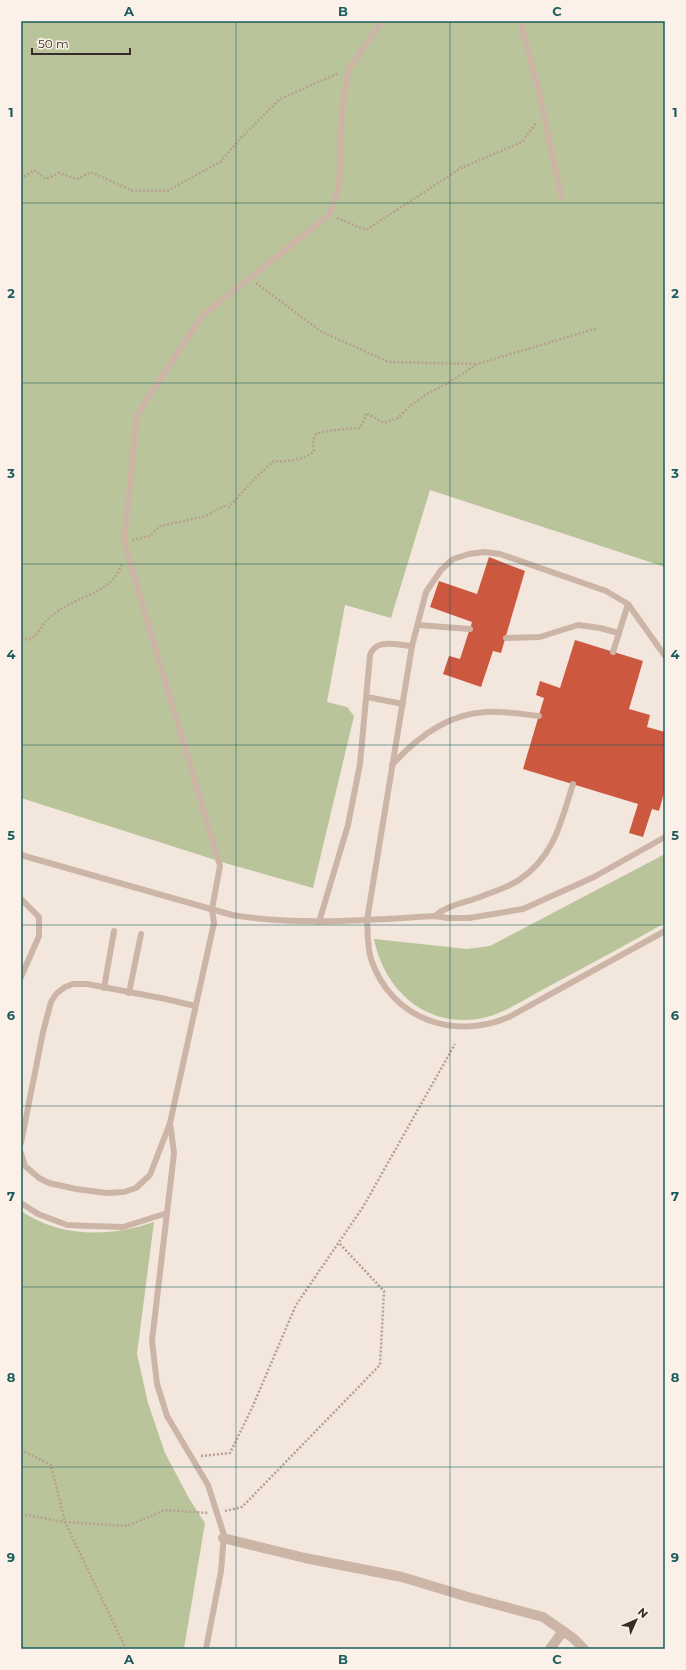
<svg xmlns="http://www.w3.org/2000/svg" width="686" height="1670" font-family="Montserrat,sans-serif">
	<rect width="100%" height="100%" fill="#f3e6dc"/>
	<!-- green -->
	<g fill="#b9c49a">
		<polygon points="21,21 665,21 665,567 430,490 391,618 345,605 327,702 347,707 354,716 313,888 225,863 21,798"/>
		<path d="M665,854V923C624,946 583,968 542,990C522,1001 501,1015 478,1019C424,1027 384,989 374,939L467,949L490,946Z"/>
		<path d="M21,1211C61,1238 110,1237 154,1222L137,1354L148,1403L165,1453L190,1500L205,1523L184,1649H21Z"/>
	</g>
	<!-- building -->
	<g fill="#cd5840">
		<polygon points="489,557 525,571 501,653 493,651 481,687 443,674 449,656 460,659 472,622 430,607 439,581 477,594"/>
		<polygon points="575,640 643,661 629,709 650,715 647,727 665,732 665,789 659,811 652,809 643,837 629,833 638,804 523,769 544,698 536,695 540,681 560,688"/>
	</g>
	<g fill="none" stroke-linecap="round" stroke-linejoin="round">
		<!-- path -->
		<g stroke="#b89f91" stroke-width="2.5" stroke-dasharray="2 2" stroke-linecap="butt">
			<polyline points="21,179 34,170 46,179 59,173 77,179 91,172 133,191 167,191 220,162 241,138 280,99 339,73"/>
			<polyline points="337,218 366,230 461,168 522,142 536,123"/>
			<polyline points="256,283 322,332 389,362 477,364"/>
			<path d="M132,540L150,536L160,526L206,516L224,506L229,507L255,478L274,461C287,462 305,460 314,451L313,441L316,434C324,430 348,429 360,428L364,420L366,413L384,423L398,418L410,406L427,394L450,382L477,364L598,328"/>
			<path d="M21,639C36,642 38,630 46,621C50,616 56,613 61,609C79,597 117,589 121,564"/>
			<polyline points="21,1450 51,1465 65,1522 127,1526 165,1510 208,1513"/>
			<polyline points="201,1456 230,1453 252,1408 296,1305 363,1207 455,1044"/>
			<polyline points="225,1511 242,1507 380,1365 384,1291 339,1243"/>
			<polyline points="21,1514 65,1522 126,1649"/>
		</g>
		<!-- lane -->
		<g stroke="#ccb5a7" stroke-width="6">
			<polyline points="520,21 539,92 561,196"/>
			<polyline points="418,625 470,629"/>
			<polyline points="506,638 540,637 578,625 600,628 619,633"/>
			<polyline points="613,652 628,604"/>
			<path d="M665,656L628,604L606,591L500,554L485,552L469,554L453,559L441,570L426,592L412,646L367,920C368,933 367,946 371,959C391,1019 454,1041 509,1017L665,931"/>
			<polyline points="367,697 403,704"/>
			<path d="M392,765C417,737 448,714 486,712C504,711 522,714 539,716"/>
			<path d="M21,855L232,915C300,926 368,920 435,916L448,918H469L523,909L594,877L665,837"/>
			<polyline points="21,899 39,917 39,936 21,977"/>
			<path d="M435,916C448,905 464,903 480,897C492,892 507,888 519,880C554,857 561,822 573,784"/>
			<path d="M319,922L348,825L360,764L370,655C376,638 397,645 412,646"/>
			<polyline points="104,988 114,931"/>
			<polyline points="129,993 141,934"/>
			<polyline points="170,1123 174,1153 152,1341 157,1384 167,1416 208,1485 224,1535 221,1571 206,1649"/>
			<polyline points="21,1143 43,1032 51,1002 56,994 65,987 73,984 87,984 166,999 195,1006"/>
			<polyline points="21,1153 25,1166 39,1178 49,1183 76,1189 106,1193 124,1192 136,1188 150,1175 170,1123 214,923 212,909 220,866 124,542 137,415 201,317 329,215 339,187 342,109 349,68 382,21"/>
			<polyline points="21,1203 38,1214 67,1225 90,1226 123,1227 167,1213"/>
		</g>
		<!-- street -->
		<g stroke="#ccb5a7" stroke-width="10">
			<polyline points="223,1538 305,1558 402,1577 468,1597 543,1617 573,1638 584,1649"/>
			<polyline points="550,1649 563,1631"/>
		</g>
	</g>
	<!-- grid -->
	<path fill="none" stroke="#1b5c5c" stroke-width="1" stroke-opacity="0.55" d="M236,21V1649M450,21V1649M21,203H665M21,383H665M21,564H665M21,745H665M21,925H665M21,1106H665M21,1287H665M21,1467H665"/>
	<!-- border -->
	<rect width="686" height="1670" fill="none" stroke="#fbf1e8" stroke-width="44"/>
	<!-- north arrow -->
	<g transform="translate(636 1620) rotate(45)" stroke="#fbf1e8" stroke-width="3" paint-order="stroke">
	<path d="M0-3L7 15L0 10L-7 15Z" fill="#382c28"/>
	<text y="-6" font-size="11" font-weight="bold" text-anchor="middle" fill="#382c28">N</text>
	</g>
	<!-- scale -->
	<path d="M32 48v6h98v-6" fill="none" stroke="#382c28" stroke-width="2"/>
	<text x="38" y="48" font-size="12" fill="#382c28" stroke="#fbf1e8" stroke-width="3" paint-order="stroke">50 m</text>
	<rect x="22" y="22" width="642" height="1626" fill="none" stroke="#1b5c5c" stroke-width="1.5"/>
	<g font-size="13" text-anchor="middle" font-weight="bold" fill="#1b5c5c">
		<text x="129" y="16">A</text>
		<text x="343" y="16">B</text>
		<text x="557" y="16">C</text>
		<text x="11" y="117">1</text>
		<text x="675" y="117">1</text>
		<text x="11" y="298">2</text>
		<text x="675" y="298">2</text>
		<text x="11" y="478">3</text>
		<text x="675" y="478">3</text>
		<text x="11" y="659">4</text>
		<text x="675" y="659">4</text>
		<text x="11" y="840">5</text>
		<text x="675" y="840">5</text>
		<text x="11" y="1020">6</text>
		<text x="675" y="1020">6</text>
		<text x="11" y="1201">7</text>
		<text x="675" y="1201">7</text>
		<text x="11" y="1382">8</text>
		<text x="675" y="1382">8</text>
		<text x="11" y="1562">9</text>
		<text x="675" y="1562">9</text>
		<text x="129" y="1664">A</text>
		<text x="343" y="1664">B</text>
		<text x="557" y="1664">C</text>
	</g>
</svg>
